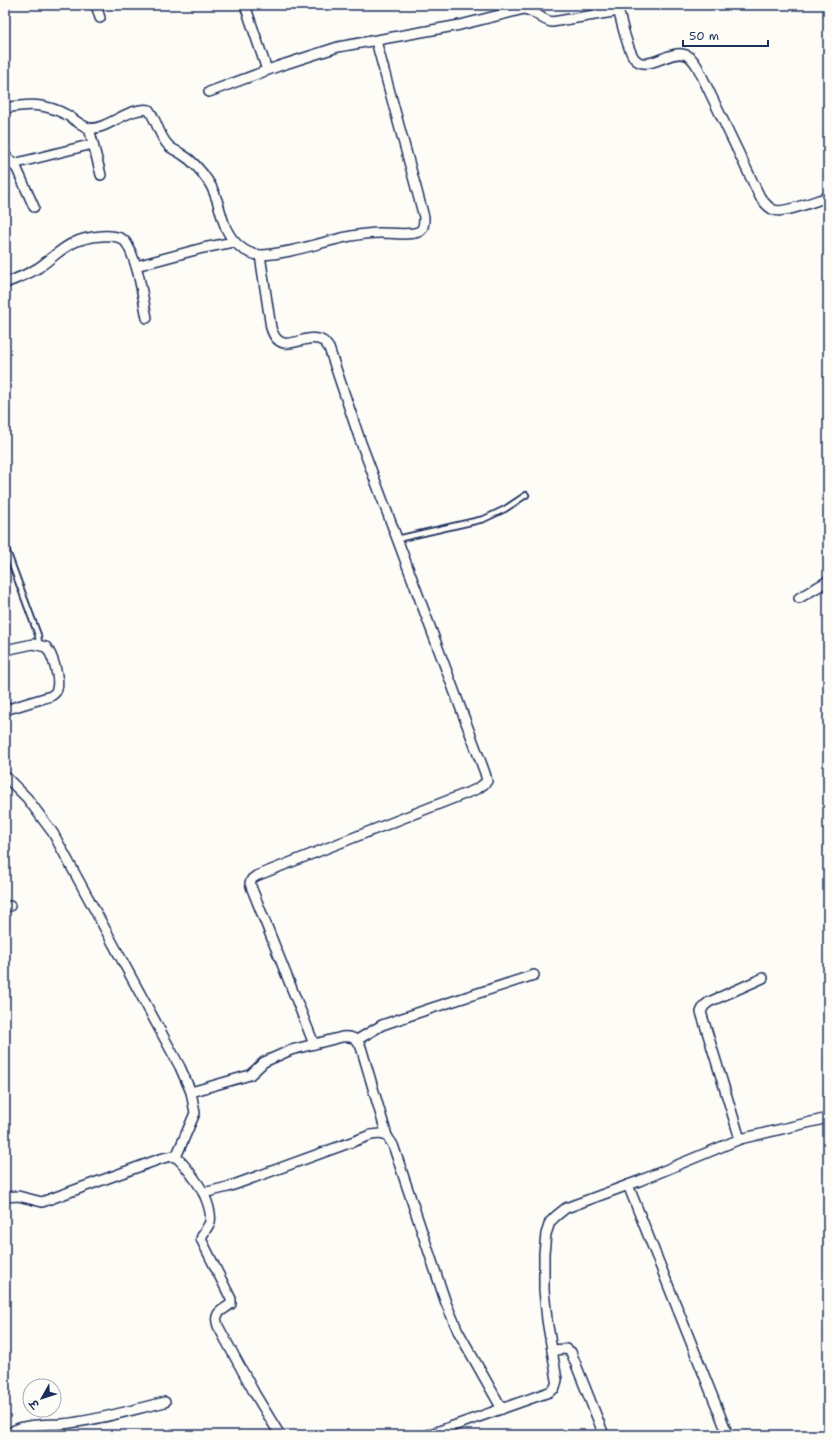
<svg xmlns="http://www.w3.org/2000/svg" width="833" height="1440" font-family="'Shantell Sans','Playpen Sans Deva',sans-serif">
	<rect width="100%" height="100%" fill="#fdfcf7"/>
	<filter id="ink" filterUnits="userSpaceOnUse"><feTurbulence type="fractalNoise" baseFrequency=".025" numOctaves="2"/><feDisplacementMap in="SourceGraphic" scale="8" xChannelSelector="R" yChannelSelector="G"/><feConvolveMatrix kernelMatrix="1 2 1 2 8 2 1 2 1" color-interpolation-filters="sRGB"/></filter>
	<g filter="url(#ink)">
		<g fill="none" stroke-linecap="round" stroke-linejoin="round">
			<defs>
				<g id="service">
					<polyline points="397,539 484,519 505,509 526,495"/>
					<polyline points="5,546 38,635 39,644"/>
				</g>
				<g id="minor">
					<polyline points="96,5 100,18"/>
					<polyline points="245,5 267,70"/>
					<path d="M617,5C621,19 626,46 634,58C647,74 670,48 686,55C691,56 694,62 697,66L760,197C764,202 768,208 774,210C784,214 817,200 828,197"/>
					<path d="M209,92L279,66L338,47L460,25L524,9C537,11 540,20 552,22L619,11"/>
					<path d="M5,108C29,104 45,103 67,115C74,119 81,126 89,128C104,132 129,106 149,110C157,121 159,136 168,145C172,150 178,151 183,155C193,161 202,172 208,181C223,202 218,228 239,246C246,252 252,255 261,255C302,253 340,233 381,233C390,233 413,236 420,231C424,228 424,222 424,217L376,41"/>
					<polyline points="89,128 101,175"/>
					<polyline points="5,155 17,169 34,207"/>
					<polyline points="13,164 93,144"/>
					<path d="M260,255L271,328C281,360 305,330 323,341C325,342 327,345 329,348L360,440L485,773L487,781L484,784L477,789L256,876L252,879L250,883L252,889L314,1044"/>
					<polyline points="136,266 203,248 234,242"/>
					<path d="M5,283C16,279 28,274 38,268C50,260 60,249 73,243C85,237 119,230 127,244C139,266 142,294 147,318"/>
					<polyline points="799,598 828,581"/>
					<path d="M5,650L33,644L46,647C53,655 60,679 57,689C56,693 54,694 51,696L5,710"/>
					<polyline points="5,776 27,798 53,833 180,1067 191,1092 195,1113 176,1157"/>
					<polyline points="5,908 10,906"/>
					<polyline points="357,1040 382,1025 429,1009 534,975"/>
					<path d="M191,1092L250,1075L264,1062L291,1050L342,1037C352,1036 356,1038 361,1047L387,1136"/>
					<polyline points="740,1139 701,1012 704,1006 709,1002 763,978"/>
					<polyline points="628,1185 728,1435"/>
					<polyline points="203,1193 228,1187 371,1135 380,1134 387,1136 393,1145 446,1303 458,1331 502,1409"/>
					<path d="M5,1197L18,1196L42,1202L160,1159C165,1158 170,1155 175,1157C182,1160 201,1187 204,1194C207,1201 212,1214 210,1222C208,1228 203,1232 201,1239L231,1299V1304C222,1311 213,1312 218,1326L255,1394L280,1435"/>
					<polyline points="552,1350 566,1349 571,1352 604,1435"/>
					<path d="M9,1435C16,1423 49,1425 62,1424C96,1421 131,1410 165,1402"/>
					<polyline points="428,1435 549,1392 555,1388 557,1380 547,1320 544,1290 544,1253 546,1234 550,1222 556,1216 566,1208 639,1181 740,1139 828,1118"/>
				</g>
			</defs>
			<!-- service casing -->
			<use href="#service" stroke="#1b2f5e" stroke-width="8"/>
			<!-- minor casing -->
			<use href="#minor" stroke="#1b2f5e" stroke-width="12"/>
			<!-- service -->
			<use href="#service" stroke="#fdfcf7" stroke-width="4.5"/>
			<!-- minor -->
			<use href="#minor" stroke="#fdfcf7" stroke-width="9"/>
		</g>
	</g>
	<!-- margin -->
	<rect width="833" height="1440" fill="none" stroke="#fdfcf7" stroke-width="20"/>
	<rect x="10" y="10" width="813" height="1420" fill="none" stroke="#1b2f5e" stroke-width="1.5" filter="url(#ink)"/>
	<!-- north arrow -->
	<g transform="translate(42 1398) rotate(231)"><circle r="19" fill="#fdfcf7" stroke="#a3aaba"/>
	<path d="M0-3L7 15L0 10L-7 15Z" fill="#1b2f5e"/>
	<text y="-6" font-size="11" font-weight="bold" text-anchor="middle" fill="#1b2f5e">उ</text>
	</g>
	<!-- scale -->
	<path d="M683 40v6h85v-6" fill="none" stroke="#1b2f5e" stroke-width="2"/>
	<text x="689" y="40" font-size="12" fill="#1b2f5e" stroke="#fdfcf7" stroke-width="3" paint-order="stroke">50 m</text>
</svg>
